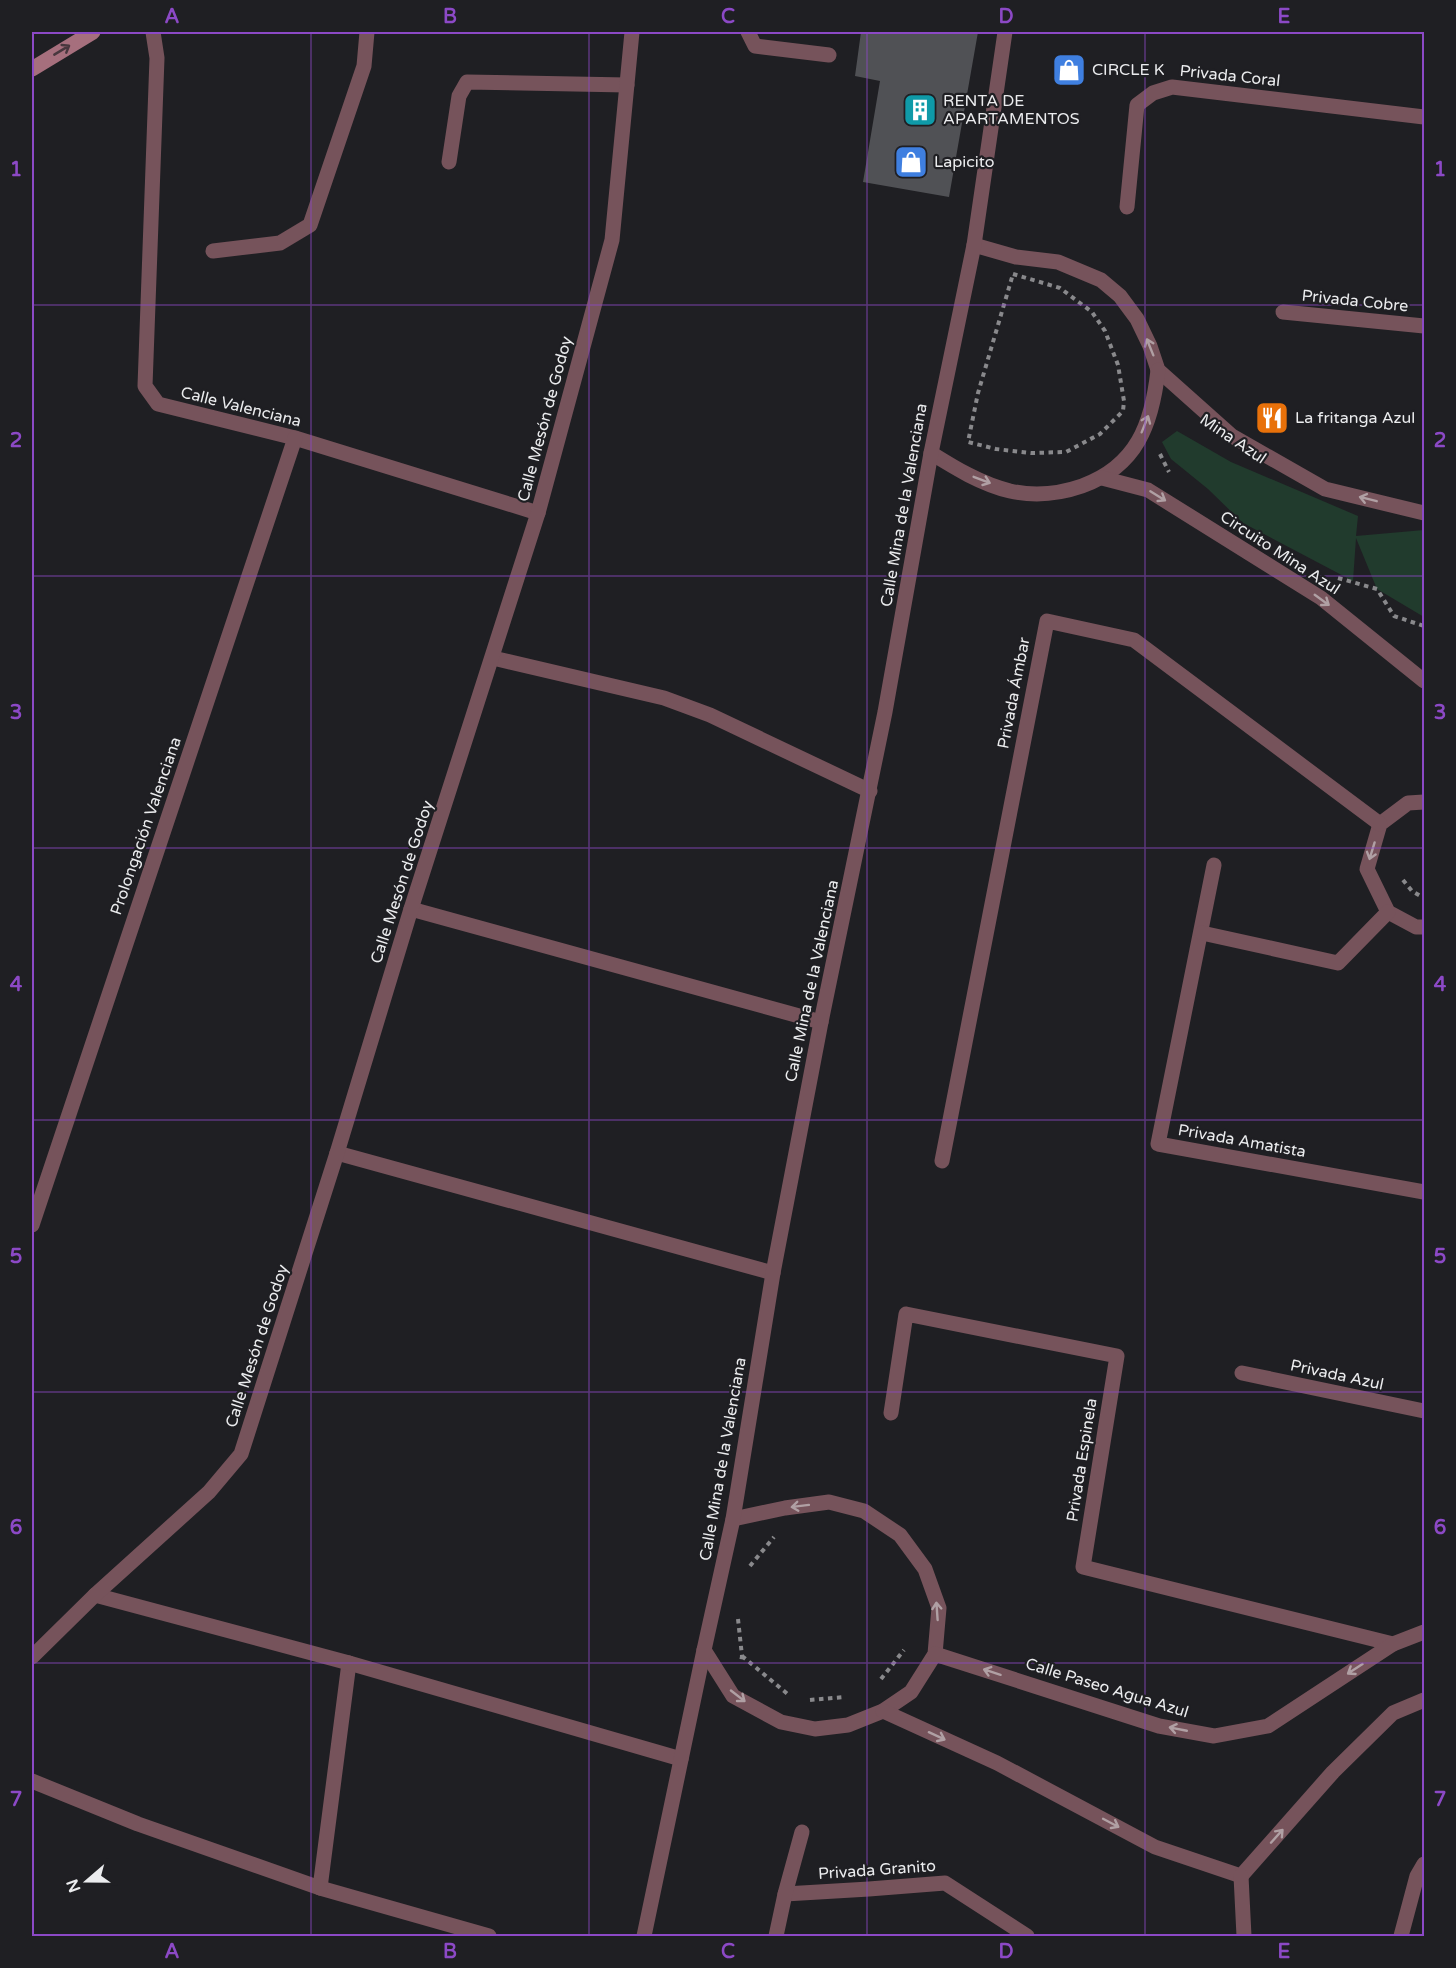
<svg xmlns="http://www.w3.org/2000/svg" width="1456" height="1968" font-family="'Varela Round',sans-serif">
	<rect width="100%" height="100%" fill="#1f1f23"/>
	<!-- green -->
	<polygon fill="#213b2d" points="1177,431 1231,462 1358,516 1356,536 1424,530 1424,617 1377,589 1356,538 1353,581 1243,523 1208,489 1171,459 1162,442"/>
	<!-- building -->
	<polygon fill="#505155" points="861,32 978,32 949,197 863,182 880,81 855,76"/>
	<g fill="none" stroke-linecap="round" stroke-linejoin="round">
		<!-- path -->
		<g stroke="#89898c" stroke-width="4" stroke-dasharray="4.5 4.5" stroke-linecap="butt">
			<polygon points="1013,274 1060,288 1092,312 1105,331 1118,365 1124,401 1123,411 1100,434 1066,452 1031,453 996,449 968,442 978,393"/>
			<polyline points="1160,454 1169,472"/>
			<polyline points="1338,578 1377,589 1394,616 1424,626"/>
			<polyline points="1403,880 1412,891 1424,898"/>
			<polyline points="750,1566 774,1537"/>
			<polyline points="738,1619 742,1656 741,1662"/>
			<polyline points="742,1656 790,1696"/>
			<polyline points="881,1679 904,1650"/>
			<polyline points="810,1700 845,1697"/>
		</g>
		<!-- lane -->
		<g stroke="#76535b" stroke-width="15">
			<polyline points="748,32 755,46 829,55"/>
			<polyline points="32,1781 138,1824 320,1888 489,1936"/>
			<polyline points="320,1888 349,1663"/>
		</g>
		<!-- street -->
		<g stroke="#76535b" stroke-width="15">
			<polyline points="153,32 157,58 145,386 158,404 295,438 538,513"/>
			<polyline points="449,162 459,96 467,82 627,85"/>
			<polyline points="1127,207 1137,105 1153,93 1172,87 1424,117"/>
			<polyline points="974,245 1016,257 1058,262 1101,280 1120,296 1137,319 1150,346 1158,370 1232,436 1325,489 1424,513"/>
			<polyline points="213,251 280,243 310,225 364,66 367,32"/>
			<polyline points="1283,312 1424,326"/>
			<path d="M931,453C955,468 981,484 1010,491C1033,496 1059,494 1082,486C1137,466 1152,424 1158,370"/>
			<polyline points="1102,478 1148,490 1321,598 1424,681"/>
			<polyline points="493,658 664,698 710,715 870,791"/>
			<polyline points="1424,802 1408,803 1380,824 1367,869 1388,912 1416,927 1424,927"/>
			<polyline points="1214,865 1158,1144 1424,1192"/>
			<polyline points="411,909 821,1022"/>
			<polyline points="1202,933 1338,963 1388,912"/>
			<polyline points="337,1153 773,1273"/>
			<polyline points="942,1161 1047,621 1134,640 1380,824"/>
			<polyline points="32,1225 295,438"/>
			<polyline points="1242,1373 1424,1411"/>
			<polyline points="891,1413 906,1314 1117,1356 1083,1567 1393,1644"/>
			<polyline points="95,1595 349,1663 681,1759"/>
			<polyline points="704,1650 733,1696 781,1722 815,1729 848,1725 883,1711 911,1692 935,1654 939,1608 925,1569 900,1535 864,1511 829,1502 785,1508 733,1519"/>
			<polyline points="935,1654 1159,1726 1214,1736 1268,1726 1393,1644 1424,1632"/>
			<polyline points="32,1657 95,1595 209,1492 241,1454 337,1153 411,909 538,513 612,240 632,32"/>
			<polyline points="883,1711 997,1763 1155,1847 1241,1876 1333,1772 1393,1713 1424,1700"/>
			<polyline points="1241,1876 1244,1936"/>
			<polyline points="785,1894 869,1889 945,1883 1027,1936"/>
			<polyline points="644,1936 704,1650 733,1519 773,1273 821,1022 885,712 931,453 974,245 1005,32"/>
			<polyline points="776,1936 785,1894 802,1832"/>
			<polyline points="1401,1936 1417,1876 1424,1864"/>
		</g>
		<!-- secondary -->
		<polyline stroke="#a66f7d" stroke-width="15" points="32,69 93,32"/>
	</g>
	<!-- one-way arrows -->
	<defs><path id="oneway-shaft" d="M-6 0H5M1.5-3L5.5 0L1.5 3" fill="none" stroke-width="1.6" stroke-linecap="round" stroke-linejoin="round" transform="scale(1.5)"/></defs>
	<use stroke="#48373e" href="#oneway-shaft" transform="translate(62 50) rotate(-31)"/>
	<g stroke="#b0a0a4">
		<use href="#oneway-shaft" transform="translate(1150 347) rotate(-112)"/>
		<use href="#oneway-shaft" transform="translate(1145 424) rotate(-68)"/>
		<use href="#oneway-shaft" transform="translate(982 480) rotate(21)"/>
		<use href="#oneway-shaft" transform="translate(1158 496) rotate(32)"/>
		<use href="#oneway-shaft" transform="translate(1368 499) rotate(-166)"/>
		<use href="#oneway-shaft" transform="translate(1322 600) rotate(36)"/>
		<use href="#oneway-shaft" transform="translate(1372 851) rotate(107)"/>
		<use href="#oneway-shaft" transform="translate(800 1506) rotate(173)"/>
		<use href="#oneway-shaft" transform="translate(937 1611) rotate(-94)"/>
		<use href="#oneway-shaft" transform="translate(1355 1669) rotate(147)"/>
		<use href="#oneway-shaft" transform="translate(992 1672) rotate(-162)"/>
		<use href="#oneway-shaft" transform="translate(738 1696) rotate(38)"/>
		<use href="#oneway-shaft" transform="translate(1178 1729) rotate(-169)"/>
		<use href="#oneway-shaft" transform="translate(937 1736) rotate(25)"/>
		<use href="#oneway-shaft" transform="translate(1111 1823) rotate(28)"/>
		<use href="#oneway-shaft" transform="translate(1277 1836) rotate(-48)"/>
	</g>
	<!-- grid -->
	<path fill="none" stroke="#8c49c6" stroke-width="1.5" stroke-opacity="0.55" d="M311,32V1936M589,32V1936M867,32V1936M1145,32V1936M32,305H1424M32,576H1424M32,848H1424M32,1120H1424M32,1392H1424M32,1663H1424"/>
	<!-- icons -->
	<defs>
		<symbol id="shop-square" viewBox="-11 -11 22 22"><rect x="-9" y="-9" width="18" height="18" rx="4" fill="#3f7fe0" stroke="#1f1f23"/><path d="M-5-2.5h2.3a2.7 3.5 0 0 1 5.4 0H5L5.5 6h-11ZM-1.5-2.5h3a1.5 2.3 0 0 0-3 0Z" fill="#fff"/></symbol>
		<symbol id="building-square" viewBox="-11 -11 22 22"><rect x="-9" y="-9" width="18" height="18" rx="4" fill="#0f9aa8" stroke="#1f1f23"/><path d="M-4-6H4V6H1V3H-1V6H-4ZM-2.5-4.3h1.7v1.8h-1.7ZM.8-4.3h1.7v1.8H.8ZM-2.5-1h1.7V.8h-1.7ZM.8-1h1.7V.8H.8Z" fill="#fff"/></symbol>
		<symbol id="restaurant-square" viewBox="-11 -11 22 22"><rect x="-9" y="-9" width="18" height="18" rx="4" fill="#e8710a" stroke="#1f1f23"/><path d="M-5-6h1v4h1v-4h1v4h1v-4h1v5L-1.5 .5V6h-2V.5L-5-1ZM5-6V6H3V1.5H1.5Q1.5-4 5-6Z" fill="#fff"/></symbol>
	</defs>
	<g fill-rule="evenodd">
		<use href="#shop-square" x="1050" y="51" width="38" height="38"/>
		<use href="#building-square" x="901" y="91" width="38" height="38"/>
		<use href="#shop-square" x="892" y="143" width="38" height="38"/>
		<use href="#restaurant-square" x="1253" y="399" width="38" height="38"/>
	</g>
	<g text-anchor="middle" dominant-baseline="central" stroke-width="4.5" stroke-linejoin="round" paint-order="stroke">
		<!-- poi labels -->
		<g font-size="16" fill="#ebecee" stroke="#1f1f23" text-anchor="start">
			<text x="1092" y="70">CIRCLE K</text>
			<text x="943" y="101">RENTA DE<tspan x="943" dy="18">APARTAMENTOS</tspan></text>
			<text x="934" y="162">Lapicito</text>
			<text x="1295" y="418">La fritanga Azul</text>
		</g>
		<!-- street labels -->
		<g font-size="16" fill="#ebecee" stroke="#1f1f23">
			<text transform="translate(1230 76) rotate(6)">Privada Coral</text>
			<text transform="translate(1355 301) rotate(6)">Privada Cobre</text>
			<text transform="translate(241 407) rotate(14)">Calle Valenciana</text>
			<text transform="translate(545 419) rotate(-75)">Calle Mesón de Godoy</text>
			<text transform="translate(1233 439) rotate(34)">Mina Azul</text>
			<text transform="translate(904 505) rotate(-80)">Calle Mina de la Valenciana</text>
			<text transform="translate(1280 553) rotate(33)">Circuito Mina Azul</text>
			<text transform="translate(1014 693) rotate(-79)">Privada Ámbar</text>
			<text transform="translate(146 826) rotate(-71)">Prolongación Valenciana</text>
			<text transform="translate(402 882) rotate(-72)">Calle Mesón de Godoy</text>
			<text transform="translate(812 981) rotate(-78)">Calle Mina de la Valenciana</text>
			<text transform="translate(1242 1141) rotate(10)">Privada Amatista</text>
			<text transform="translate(257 1346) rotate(-72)">Calle Mesón de Godoy</text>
			<text transform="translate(1337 1375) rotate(12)">Privada Azul</text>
			<text transform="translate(723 1459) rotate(-80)">Calle Mina de la Valenciana</text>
			<text transform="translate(1082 1460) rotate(-81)">Privada Espinela</text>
			<text transform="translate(1107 1688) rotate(17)">Calle Paseo Agua Azul</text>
			<text transform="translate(877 1870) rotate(-4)">Privada Granito</text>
		</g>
	</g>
	<!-- border -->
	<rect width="1456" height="1968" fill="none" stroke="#1f1f23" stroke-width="66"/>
	<!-- north arrow -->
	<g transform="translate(87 1881) rotate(250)" stroke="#1f1f23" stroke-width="4.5" paint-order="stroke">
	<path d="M0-4.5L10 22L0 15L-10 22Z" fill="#ebecee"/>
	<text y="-9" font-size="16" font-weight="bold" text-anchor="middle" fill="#ebecee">N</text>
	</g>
	<rect x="33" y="33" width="1390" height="1902" fill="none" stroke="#8c49c6" stroke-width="2"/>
	<g font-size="20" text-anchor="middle" font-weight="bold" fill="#8c49c6">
		<text x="172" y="23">A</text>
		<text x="450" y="23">B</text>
		<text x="728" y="23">C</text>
		<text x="1006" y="23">D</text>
		<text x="1284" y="23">E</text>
		<text x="16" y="176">1</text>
		<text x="1440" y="176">1</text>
		<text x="16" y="447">2</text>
		<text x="1440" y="447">2</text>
		<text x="16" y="719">3</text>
		<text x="1440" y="719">3</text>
		<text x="16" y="991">4</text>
		<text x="1440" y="991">4</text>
		<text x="16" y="1263">5</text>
		<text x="1440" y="1263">5</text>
		<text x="16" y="1534">6</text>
		<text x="1440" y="1534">6</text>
		<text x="16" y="1806">7</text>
		<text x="1440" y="1806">7</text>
		<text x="172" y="1958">A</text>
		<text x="450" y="1958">B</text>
		<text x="728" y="1958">C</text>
		<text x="1006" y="1958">D</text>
		<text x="1284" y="1958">E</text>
	</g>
</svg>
